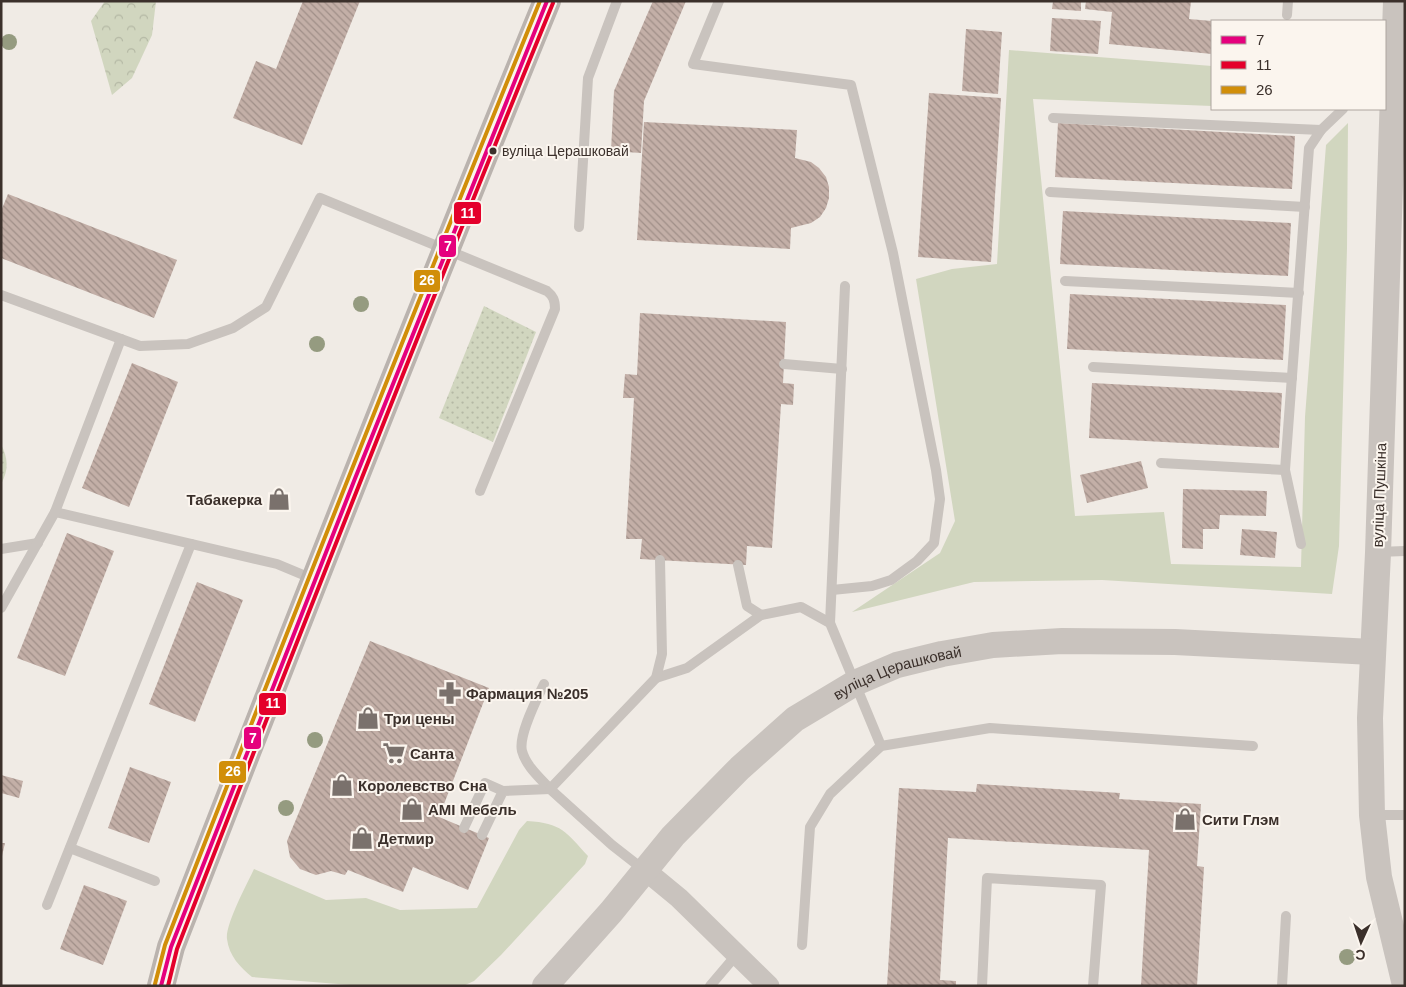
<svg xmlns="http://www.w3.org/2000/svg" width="1406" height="987" font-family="Arial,sans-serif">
	<defs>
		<pattern id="forest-crowns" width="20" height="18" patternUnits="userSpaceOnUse" patternTransform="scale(1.25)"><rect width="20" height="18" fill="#d1d6bf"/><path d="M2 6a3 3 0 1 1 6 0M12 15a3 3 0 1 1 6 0" fill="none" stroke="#b4b8a4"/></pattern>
		<pattern id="park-dots" width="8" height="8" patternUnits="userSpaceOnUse" patternTransform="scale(1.25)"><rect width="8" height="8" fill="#d1d6bf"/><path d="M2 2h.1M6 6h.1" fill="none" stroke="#b4b8a4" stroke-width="1.8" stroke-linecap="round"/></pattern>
		<pattern id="building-back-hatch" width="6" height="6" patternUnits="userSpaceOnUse" patternTransform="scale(1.25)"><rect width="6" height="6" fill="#c3afa7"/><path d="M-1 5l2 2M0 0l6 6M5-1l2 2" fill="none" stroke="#a08f88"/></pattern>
	</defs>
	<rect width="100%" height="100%" fill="#f0ebe5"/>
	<!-- grass -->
	<g fill="#d1d6bf">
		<polygon points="1009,50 1212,66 1212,106 1033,99 1075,516 1164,512 1171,564 1301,567 1305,417 1326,145 1348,123 1347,248 1339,546 1332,594 1102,580 974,582 852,612 940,553 955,521 916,279 952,269 997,264"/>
		<path d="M527,821C562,823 566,832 588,856L585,864L501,955L474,981L463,986H363L252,977C240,967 229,956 227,939C225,925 247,884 254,869L326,900L366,898L400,910L477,908L519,830Z"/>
	</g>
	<!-- forest -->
	<polygon fill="url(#forest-crowns)" points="105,1 156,1 152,35 132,78 112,95 91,21"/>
	<!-- park -->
	<g fill="url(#park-dots)">
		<polygon points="484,306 536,332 493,442 439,418"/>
		<path d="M1,444C8,458 9,470 1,484Z"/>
	</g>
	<!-- building -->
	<g fill="url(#building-back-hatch)">
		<polygon points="303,1 360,1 302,145 233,118 256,61 276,69"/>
		<polygon points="653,1 686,1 644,101 641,153 611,151 614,91"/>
		<polygon points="1053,1 1081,1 1081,11 1052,9"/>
		<polygon points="1086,1 1191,1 1189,19 1212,21 1212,54 1109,44 1112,12 1085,9"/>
		<polygon points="1052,18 1101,21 1098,54 1050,51"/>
		<polygon points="966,29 1002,32 998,94 962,91"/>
		<polygon points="929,93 1001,98 991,262 918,257"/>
		<polygon points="644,122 797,130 795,158 811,162 819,168 826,177 829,187 829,198 826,208 820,217 811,223 791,228 790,249 637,240"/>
		<polygon points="1058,123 1295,136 1292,189 1055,177"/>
		<polygon points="8,194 177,260 154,318 1,258 1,211"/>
		<polygon points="1063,211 1291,223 1288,276 1060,264"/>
		<polygon points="1070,294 1286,305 1283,360 1067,349"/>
		<polygon points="640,313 786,322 783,383 794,384 793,405 781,404 772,548 747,546 746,565 640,559 642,539 626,539 634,398 623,398 625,374 637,375"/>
		<polygon points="132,363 178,382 129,507 82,488"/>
		<polygon points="1092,383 1282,393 1279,448 1089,438"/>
		<polygon points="1141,461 1148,488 1087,503 1080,475"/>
		<polygon points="1183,489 1267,491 1266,516 1220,515 1219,529 1203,529 1203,549 1182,548"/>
		<polygon points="1242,529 1277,532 1275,558 1240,555"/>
		<polygon points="67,533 114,551 65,676 17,658"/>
		<polygon points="197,582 243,600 195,722 149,704"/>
		<polygon points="370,641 489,688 439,817 489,838 468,890 413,867 403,892 348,870 345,875 331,871 316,875 300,869 290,857 287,841"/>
		<polygon points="130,767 171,782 149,843 108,828"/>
		<polygon points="1,775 23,781 19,798 1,793"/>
		<polygon points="977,784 1120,793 1119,799 1201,804 1197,866 1204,867 1197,986 1141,986 1149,850 948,838 940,980 956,981 956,986 887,986 899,788 976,792"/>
		<polygon points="1,843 5,843 2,856 1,856"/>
		<polygon points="84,885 127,901 103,965 60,949"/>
	</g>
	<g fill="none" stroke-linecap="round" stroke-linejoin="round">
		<!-- service -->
		<g stroke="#c9c3be" stroke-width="10">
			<polyline points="719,1 693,64 851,85 893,253 936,470 940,499 934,543 917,561 891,580 872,586 832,590"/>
			<polyline points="1287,15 1288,1"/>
			<polyline points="1053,118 1321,130"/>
			<polyline points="1050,192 1305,207"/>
			<polyline points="579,227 588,78 617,1"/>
			<polyline points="1065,281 1299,293"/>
			<path d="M1,295L140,346L188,344L233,328L266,307L320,198L547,291C553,296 555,300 555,309L480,491"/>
			<polyline points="784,364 842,369"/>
			<polyline points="1093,367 1292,378"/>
			<polyline points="1161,463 1285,470"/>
			<polyline points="55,512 277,564 313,579"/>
			<polyline points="1301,544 1285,470 1309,148 1321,130 1343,109"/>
			<polyline points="1,549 38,543"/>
			<polyline points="1378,552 1405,551"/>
			<polyline points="738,565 747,606 761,615 801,607 830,623 881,746"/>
			<polyline points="1,608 55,512 121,339"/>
			<polyline points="830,623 845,286"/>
			<polyline points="656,678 687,668 761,615"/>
			<path d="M544,684C537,699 518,735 522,751C526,766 540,778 550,789"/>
			<polyline points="1373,815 1405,815"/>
			<polyline points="464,828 485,783 503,791"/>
			<polyline points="482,835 503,791 550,789"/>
			<polyline points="70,848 155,881"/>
			<polyline points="644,870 612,845 550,789 656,678 662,654 660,560"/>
			<polyline points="47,905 191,544"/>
			<polyline points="802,945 810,827 830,794 881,746 990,728 1253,746"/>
			<polyline points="710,986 738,953"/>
			<polyline points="982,986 987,878 1101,885 1093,986"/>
			<polyline points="1282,986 1286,916"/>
		</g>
		<!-- minor -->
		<polyline stroke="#c9c3be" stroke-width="21" points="645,870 679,898 769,986"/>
		<!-- tertiary -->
		<g stroke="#c9c3be" stroke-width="26">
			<polyline points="1396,1 1378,553 1370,718 1372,815 1379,877 1405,985"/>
			<path id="s1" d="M545,986L611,912L673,836L740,768L795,719L855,683L897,665L942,654L993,645L1062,641L1175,642L1372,652"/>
		</g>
		<!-- secondary -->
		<path stroke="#bab3ae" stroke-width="28" d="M161,986L171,947C294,631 418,315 547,1"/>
		<defs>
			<path id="bus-1" d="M161,986L171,947C294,631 419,315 547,1"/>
			<path id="bus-2" d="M168,986L177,949C300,633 424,317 553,3"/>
			<path id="bus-3" d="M155,984L165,945C288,629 412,315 540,1"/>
		</defs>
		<!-- bus-1 casing -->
		<use href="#bus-1" stroke="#fbf5ee" stroke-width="8"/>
		<!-- bus-2 casing -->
		<use href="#bus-2" stroke="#fbf5ee" stroke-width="8"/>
		<!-- bus-3 casing -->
		<use href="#bus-3" stroke="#fbf5ee" stroke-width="8"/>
		<!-- bus-1 -->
		<use href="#bus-1" stroke="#e5007d" stroke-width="4"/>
		<!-- bus-2 -->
		<use href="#bus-2" stroke="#e4002b" stroke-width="4"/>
		<!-- bus-3 -->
		<use href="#bus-3" stroke="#d18e09" stroke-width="4"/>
	</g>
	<!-- trees -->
	<g fill="#959b80">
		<circle cx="9" cy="42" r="8"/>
		<circle cx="361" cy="304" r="8"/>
		<circle cx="317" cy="344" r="8"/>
		<circle cx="315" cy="740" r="8"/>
		<circle cx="286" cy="808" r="8"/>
		<circle cx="1347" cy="957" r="8"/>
	</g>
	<!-- icons -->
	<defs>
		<symbol id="shop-bare" viewBox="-9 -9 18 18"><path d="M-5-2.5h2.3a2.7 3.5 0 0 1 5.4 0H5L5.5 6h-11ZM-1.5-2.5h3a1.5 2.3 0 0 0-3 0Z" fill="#7a716c" stroke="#fbf5ee" stroke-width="2.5" paint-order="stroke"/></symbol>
		<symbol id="pharmacy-bare" viewBox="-9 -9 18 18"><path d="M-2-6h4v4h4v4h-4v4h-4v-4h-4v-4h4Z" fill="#7a716c" stroke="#fbf5ee" stroke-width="2.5" paint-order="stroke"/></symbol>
		<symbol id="supermarket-bare" viewBox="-9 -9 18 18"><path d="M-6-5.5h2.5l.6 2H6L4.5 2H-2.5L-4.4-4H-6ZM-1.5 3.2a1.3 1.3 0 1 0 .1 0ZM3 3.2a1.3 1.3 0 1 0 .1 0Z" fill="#7a716c" stroke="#fbf5ee" stroke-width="2.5" paint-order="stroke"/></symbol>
	</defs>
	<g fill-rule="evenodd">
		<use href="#shop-bare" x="263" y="483" width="32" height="32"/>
		<use href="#pharmacy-bare" x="434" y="677" width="32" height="32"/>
		<use href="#shop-bare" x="352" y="702" width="32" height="32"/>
		<use href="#supermarket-bare" x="378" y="737" width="32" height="32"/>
		<use href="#shop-bare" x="326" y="769" width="32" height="32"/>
		<use href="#shop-bare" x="396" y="793" width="32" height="32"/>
		<use href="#shop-bare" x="1169" y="803" width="32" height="32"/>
		<use href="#shop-bare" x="346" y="822" width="32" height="32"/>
	</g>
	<!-- markers -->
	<circle fill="#3b302b" stroke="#fbf5ee" stroke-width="2" cx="493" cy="151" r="4.5"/>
	<g text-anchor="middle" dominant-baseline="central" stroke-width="4" stroke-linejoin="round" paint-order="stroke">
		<!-- bus labels -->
		<g font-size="14" fill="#3b302b" stroke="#fbf5ee" text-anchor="start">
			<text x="502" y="151">вуліца Церашковай</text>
		</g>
		<!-- street labels -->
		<g font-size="15" fill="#3b302b" stroke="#fbf5ee">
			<text transform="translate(1379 495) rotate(-88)">вуліца Пушкіна</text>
			<text stroke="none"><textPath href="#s1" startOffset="480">вуліца Церашковай</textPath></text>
		</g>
		<!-- poi labels -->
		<g font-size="15" font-weight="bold" fill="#3b302b" stroke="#fbf5ee" text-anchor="start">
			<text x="262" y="499" text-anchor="end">Табакерка</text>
			<text x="466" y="693">Фармация №205</text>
			<text x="384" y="718">Три цены</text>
			<text x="410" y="753">Санта</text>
			<text x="358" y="785">Королевство Сна</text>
			<text x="428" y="809">AMI Мебель</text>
			<text x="1202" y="819">Сити Глэм</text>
			<text x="378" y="838">Детмир</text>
		</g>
	</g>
	<g stroke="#fbf5ee" stroke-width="2">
		<rect x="453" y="201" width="29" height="24" rx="5" fill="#e4002b"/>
		<rect x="438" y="234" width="19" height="24" rx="5" fill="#e5007d"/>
		<rect x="413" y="269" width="28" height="24" rx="5" fill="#d18e09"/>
		<rect x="258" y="692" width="29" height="24" rx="5" fill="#e4002b"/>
		<rect x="243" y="726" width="19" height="24" rx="5" fill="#e5007d"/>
		<rect x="218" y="760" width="29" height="24" rx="5" fill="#d18e09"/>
	</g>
	<g font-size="14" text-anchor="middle" font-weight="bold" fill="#fff">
		<text x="468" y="218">11</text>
		<text x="448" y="251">7</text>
		<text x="427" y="285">26</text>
		<text x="273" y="708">11</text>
		<text x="253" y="743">7</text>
		<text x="233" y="776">26</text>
	</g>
	<!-- border -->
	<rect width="1406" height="987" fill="none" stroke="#3b302b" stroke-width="5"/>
	<!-- legend -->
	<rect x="1211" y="20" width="175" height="90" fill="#fbf5ee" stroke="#aea6a0"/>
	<rect x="1221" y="36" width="25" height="8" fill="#e5007d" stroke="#aea6a0"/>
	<text x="1256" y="45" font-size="15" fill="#3b302b">7</text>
	<rect x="1221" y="61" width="25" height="8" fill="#e4002b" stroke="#aea6a0"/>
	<text x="1256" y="70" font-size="15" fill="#3b302b">11</text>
	<rect x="1221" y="86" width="25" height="8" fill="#d18e09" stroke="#aea6a0"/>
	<text x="1256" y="95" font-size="15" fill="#3b302b">26</text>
	<!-- north arrow -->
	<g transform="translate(1361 942) rotate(183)" stroke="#fbf5ee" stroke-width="4" paint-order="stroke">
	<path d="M0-4L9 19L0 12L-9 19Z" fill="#3b302b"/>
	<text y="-8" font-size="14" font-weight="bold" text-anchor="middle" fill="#3b302b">С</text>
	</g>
</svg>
